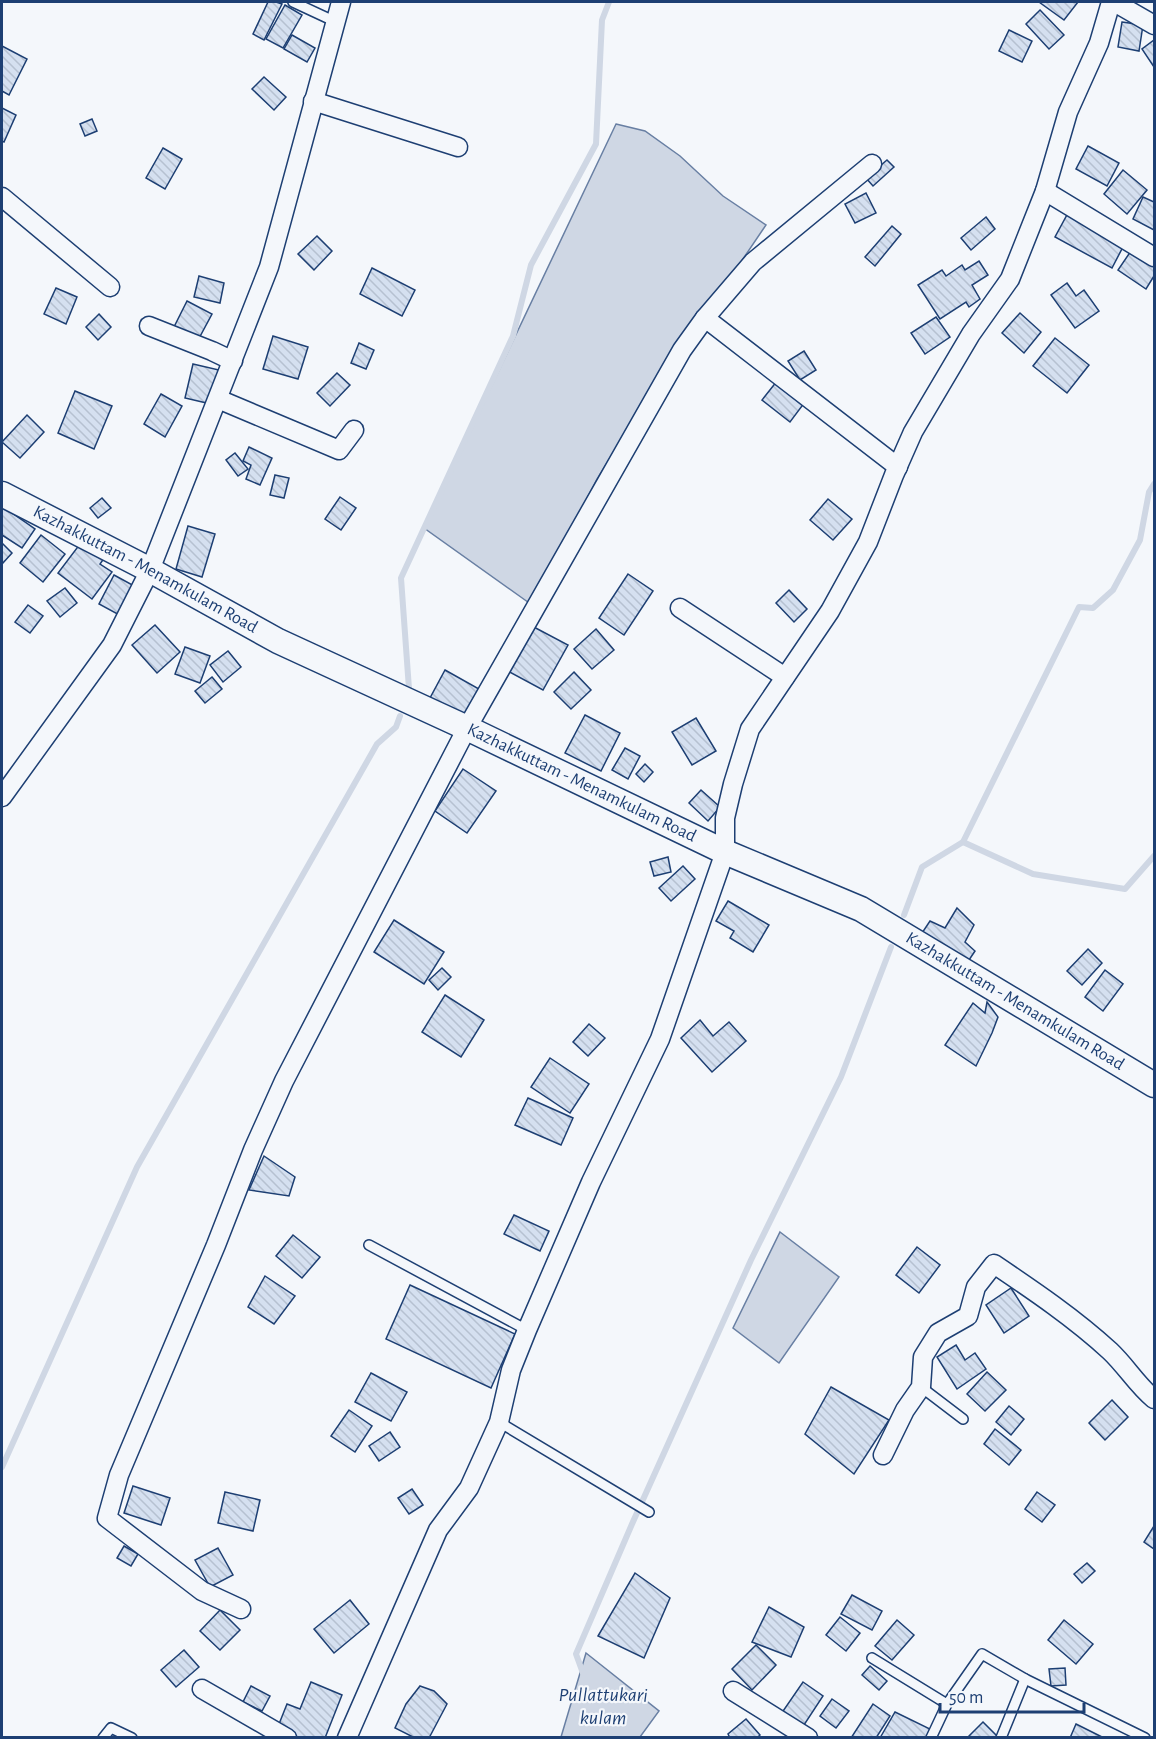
<svg xmlns="http://www.w3.org/2000/svg" width="1156" height="1739" font-family="'Alegreya Sans',sans-serif">
	<defs>
		<pattern id="building-back-hatch" width="6" height="6" patternUnits="userSpaceOnUse" patternTransform="scale(1.5)"><rect width="6" height="6" fill="#d5e0f0"/><path d="M-1 5l2 2M0 0l6 6M5-1l2 2" fill="none" stroke="#b6c1d1"/></pattern>
	</defs>
	<rect width="100%" height="100%" fill="#f4f7fb"/>
	<!-- water -->
	<g fill="#cfd7e4" stroke="#687fa3" stroke-width="1.5">
		<polygon points="616,124 645,131 680,156 723,196 766,225 631,424 597,479 532,605 424,528"/>
		<polygon points="780,1232 839,1277 779,1363 733,1328"/>
		<polygon points="586,1653 659,1711 640,1737 561,1737"/>
	</g>
	<g fill="none" stroke-linecap="round" stroke-linejoin="round">
		<!-- stream -->
		<g stroke="#cfd7e4" stroke-width="6">
			<polyline points="1154,484 1149,492 1140,540 1113,590 1093,608 1079,607 963,842 1033,874 1125,889 1154,856"/>
			<polyline points="409,689 401,578 513,336 531,265 596,144 602,20 609,2"/>
			<polyline points="904,915 922,867 963,842"/>
			<polyline points="2,1467 137,1167 377,744 396,727 400,716"/>
			<polyline points="584,1676 576,1654 632,1524 751,1260 841,1077 891,947"/>
		</g>
	</g>
	<!-- building -->
	<g fill="url(#building-back-hatch)" stroke="#1d3f73" stroke-width="1.5">
		<polygon points="268,2 276,2 282,4 264,40 253,34"/>
		<polygon points="1039,2 1078,2 1064,20"/>
		<polygon points="285,5 302,15 283,48 266,39"/>
		<polygon points="1040,10 1064,35 1049,49 1026,24"/>
		<polygon points="1122,22 1143,25 1139,51 1118,47"/>
		<polygon points="1009,30 1032,41 1022,62 999,51"/>
		<polygon points="292,35 315,48 307,62 284,49"/>
		<polygon points="1154,40 1154,67 1142,49"/>
		<polygon points="2,46 27,59 9,95 2,91"/>
		<polygon points="264,77 286,97 274,110 252,89"/>
		<polygon points="2,108 16,115 4,142 2,141"/>
		<polygon points="92,119 97,131 85,136 80,124"/>
		<polygon points="1088,146 1119,163 1107,186 1076,169"/>
		<polygon points="163,148 182,159 165,189 146,178"/>
		<polygon points="887,160 894,167 873,186 866,178"/>
		<polygon points="1123,170 1147,190 1127,214 1104,194"/>
		<polygon points="866,193 876,213 855,223 845,204"/>
		<polygon points="1143,197 1154,202 1154,230 1133,219"/>
		<polygon points="1068,213 1125,243 1112,268 1055,237"/>
		<polygon points="986,217 995,229 971,250 961,238"/>
		<polygon points="892,226 901,234 875,266 865,257"/>
		<polygon points="317,236 332,251 314,270 298,254"/>
		<polygon points="1133,248 1154,262 1154,276 1146,289 1118,270"/>
		<polygon points="979,261 988,275 972,285 980,299 969,307 966,302 940,319 918,285 942,270 946,276 962,265 965,270"/>
		<polygon points="372,268 415,290 402,316 360,294"/>
		<polygon points="199,276 224,283 220,303 194,297"/>
		<polygon points="1067,283 1076,296 1084,290 1099,311 1075,328 1051,295"/>
		<polygon points="56,288 77,297 66,324 44,314"/>
		<polygon points="187,301 212,314 197,342 173,329"/>
		<polygon points="1020,313 1041,332 1024,353 1002,333"/>
		<polygon points="99,314 111,327 98,340 86,327"/>
		<polygon points="936,317 950,337 925,354 911,333"/>
		<polygon points="273,336 308,347 298,379 263,369"/>
		<polygon points="1055,338 1089,365 1067,393 1033,366"/>
		<polygon points="359,343 374,350 366,369 351,363"/>
		<polygon points="804,351 816,370 800,380 788,361"/>
		<polygon points="193,364 219,370 211,404 185,398"/>
		<polygon points="337,373 350,385 330,406 317,393"/>
		<polygon points="777,381 805,402 790,422 762,400"/>
		<polygon points="75,391 112,406 94,449 58,433"/>
		<polygon points="161,394 182,406 165,437 144,424"/>
		<polygon points="27,415 44,432 20,458 2,442"/>
		<polygon points="249,447 272,458 260,485 246,479 251,465 243,461"/>
		<polygon points="235,453 248,469 238,476 226,460"/>
		<polygon points="275,475 289,478 284,498 270,495"/>
		<polygon points="340,497 356,508 341,530 325,519"/>
		<polygon points="102,498 111,508 98,518 90,508"/>
		<polygon points="828,499 852,519 833,540 810,520"/>
		<polygon points="2,506 35,529 22,548 2,535"/>
		<polygon points="188,526 215,534 202,577 176,569"/>
		<polygon points="41,535 65,554 43,582 20,563"/>
		<polygon points="83,540 105,557 100,564 112,572 92,599 58,573"/>
		<polygon points="2,543 12,553 2,564"/>
		<polygon points="628,574 653,591 624,635 599,618"/>
		<polygon points="114,575 138,588 123,617 99,604"/>
		<polygon points="65,588 77,603 60,617 47,601"/>
		<polygon points="789,590 807,609 794,622 776,603"/>
		<polygon points="28,605 43,616 30,633 15,622"/>
		<polygon points="155,625 180,652 157,673 132,645"/>
		<polygon points="530,625 568,645 543,690 506,670"/>
		<polygon points="596,629 614,650 592,669 574,649"/>
		<polygon points="185,647 210,656 200,683 175,674"/>
		<polygon points="228,651 241,667 223,682 210,665"/>
		<polygon points="445,670 479,689 464,717 430,698"/>
		<polygon points="574,672 591,690 571,709 554,692"/>
		<polygon points="212,677 222,689 205,703 195,691"/>
		<polygon points="585,715 620,733 601,771 565,753"/>
		<polygon points="696,718 716,751 692,765 672,732"/>
		<polygon points="625,748 640,756 628,779 612,770"/>
		<polygon points="645,764 653,772 644,782 636,774"/>
		<polygon points="463,769 496,791 467,833 435,811"/>
		<polygon points="701,790 720,807 708,821 689,803"/>
		<polygon points="668,857 671,872 654,876 650,862"/>
		<polygon points="683,866 695,879 671,901 659,888"/>
		<polygon points="728,901 769,925 753,952 730,938 734,931 716,921"/>
		<polygon points="957,908 974,925 965,942 975,951 965,966 920,936 930,921 945,928"/>
		<polygon points="394,920 444,952 424,984 374,952"/>
		<polygon points="1088,949 1102,963 1082,985 1067,971"/>
		<polygon points="442,968 451,977 438,990 429,980"/>
		<polygon points="1105,970 1123,984 1103,1011 1085,997"/>
		<polygon points="445,995 484,1020 461,1057 422,1032"/>
		<polygon points="987,1002 998,1017 992,1033 976,1066 945,1045 973,1003 985,1013"/>
		<polygon points="700,1020 713,1036 729,1022 746,1041 712,1072 681,1038"/>
		<polygon points="589,1024 605,1038 588,1056 573,1042"/>
		<polygon points="550,1058 589,1084 570,1113 531,1087"/>
		<polygon points="528,1098 573,1118 561,1145 515,1125"/>
		<polygon points="264,1156 295,1177 289,1196 249,1190"/>
		<polygon points="514,1215 549,1231 540,1251 504,1234"/>
		<polygon points="293,1235 320,1257 302,1278 276,1256"/>
		<polygon points="917,1247 940,1265 919,1293 896,1275"/>
		<polygon points="265,1276 295,1296 274,1324 248,1307"/>
		<polygon points="410,1285 515,1334 491,1388 386,1339"/>
		<polygon points="1011,1288 1029,1316 1004,1333 986,1305"/>
		<polygon points="956,1345 965,1360 975,1353 986,1369 957,1389 937,1357"/>
		<polygon points="987,1372 1006,1390 985,1411 967,1394"/>
		<polygon points="371,1373 407,1392 391,1421 355,1402"/>
		<polygon points="831,1387 889,1420 854,1474 805,1434"/>
		<polygon points="1112,1400 1128,1417 1105,1440 1089,1423"/>
		<polygon points="1009,1406 1024,1419 1011,1435 996,1422"/>
		<polygon points="349,1410 372,1426 355,1452 331,1436"/>
		<polygon points="995,1429 1021,1450 1009,1465 984,1444"/>
		<polygon points="390,1432 400,1447 379,1461 369,1446"/>
		<polygon points="133,1486 170,1498 161,1525 124,1513"/>
		<polygon points="412,1489 423,1505 409,1514 398,1498"/>
		<polygon points="225,1492 260,1500 253,1531 218,1523"/>
		<polygon points="1037,1492 1055,1505 1042,1522 1025,1509"/>
		<polygon points="1154,1526 1154,1549 1144,1542"/>
		<polygon points="124,1546 138,1554 131,1566 117,1558"/>
		<polygon points="218,1548 233,1575 210,1587 195,1560"/>
		<polygon points="1087,1563 1095,1571 1082,1583 1074,1574"/>
		<polygon points="635,1573 670,1598 644,1658 598,1636"/>
		<polygon points="852,1595 882,1611 872,1630 841,1614"/>
		<polygon points="350,1600 369,1624 334,1653 314,1629"/>
		<polygon points="769,1607 804,1627 791,1657 752,1642"/>
		<polygon points="220,1610 240,1630 220,1650 200,1631"/>
		<polygon points="840,1617 860,1633 846,1651 826,1635"/>
		<polygon points="897,1620 914,1635 892,1660 875,1646"/>
		<polygon points="1064,1620 1093,1644 1076,1664 1048,1640"/>
		<polygon points="756,1645 776,1665 752,1690 732,1669"/>
		<polygon points="184,1650 199,1667 176,1687 161,1670"/>
		<polygon points="870,1666 887,1681 879,1690 862,1675"/>
		<polygon points="1065,1668 1066,1685 1051,1686 1049,1669"/>
		<polygon points="311,1682 342,1695 325,1738 297,1738 277,1729 287,1704 300,1709"/>
		<polygon points="803,1682 823,1696 802,1728 781,1714"/>
		<polygon points="251,1686 270,1696 262,1711 243,1702"/>
		<polygon points="420,1686 434,1691 447,1704 429,1738 415,1738 395,1728 406,1704"/>
		<polygon points="832,1699 849,1711 836,1728 820,1716"/>
		<polygon points="873,1704 890,1716 876,1738 851,1738"/>
		<polygon points="895,1712 930,1729 926,1738 880,1738"/>
		<polygon points="746,1719 760,1735 757,1738 730,1738 728,1734"/>
		<polygon points="983,1722 997,1736 995,1738 967,1738"/>
		<polygon points="1076,1724 1104,1738 1070,1738"/>
	</g>
	<g fill="none" stroke-linecap="round" stroke-linejoin="round">
		<defs>
			<g id="lane">
				<polyline points="293,2 336,22"/>
				<polyline points="369,1245 527,1330"/>
				<polyline points="921,1387 963,1419"/>
				<polyline points="499,1422 649,1512"/>
				<polyline points="872,1658 947,1704"/>
				<polyline points="103,1738 111,1728 132,1738"/>
				<polyline points="931,1738 947,1704 982,1654 1025,1679 1145,1738"/>
				<polyline points="1001,1738 1025,1679"/>
			</g>
			<g id="street">
				<polyline points="1114,2 1154,25"/>
				<polyline points="313,101 458,147"/>
				<polyline points="1045,191 1154,257"/>
				<polyline points="2,197 110,287"/>
				<polyline points="705,318 898,467"/>
				<polyline points="149,326 212,351 233,361"/>
				<polyline points="218,399 339,450 354,430"/>
				<polyline points="680,608 785,677"/>
				<polyline points="2,797 112,645 150,570 269,267 341,2"/>
				<path d="M883,1455L905,1410L921,1387L923,1357L938,1333L968,1316L976,1287L994,1264C1034,1291 1074,1318 1110,1351C1126,1366 1137,1385 1154,1399"/>
				<polyline points="241,1609 202,1591 107,1518 119,1475 216,1245 253,1150 284,1081 467,728 682,350 705,318 753,262 872,164"/>
				<polyline points="202,1689 287,1738"/>
				<polyline points="733,1691 808,1738"/>
				<polyline points="347,1738 438,1530 469,1488 499,1422 511,1370 527,1330 591,1182 660,1039 725,852 725,818 733,784 750,729 830,611 868,542 894,475 913,432 971,334 1010,279 1045,191 1068,112 1099,43 1111,2"/>
			</g>
			<g id="secondary">
				<path id="s1" d="M2,494L150,570L278,641L467,728L725,852L861,909L1154,1085"/>
			</g>
		</defs>
		<!-- lane casing -->
		<use href="#lane" stroke="#1d3f73" stroke-width="12"/>
		<!-- street casing -->
		<use href="#street" stroke="#1d3f73" stroke-width="21"/>
		<!-- secondary casing -->
		<use href="#secondary" stroke="#1d3f73" stroke-width="27"/>
		<!-- lane -->
		<use href="#lane" stroke="#f4f7fb" stroke-width="9"/>
		<!-- street -->
		<use href="#street" stroke="#f4f7fb" stroke-width="18"/>
		<!-- secondary -->
		<use href="#secondary" stroke="#f4f7fb" stroke-width="24"/>
	</g>
	<g text-anchor="middle" dominant-baseline="central" stroke-width="4.5" stroke-linejoin="round" paint-order="stroke">
		<!-- street labels -->
		<g font-size="18" fill="#1d3f73" stroke="#f4f7fb">
			<text stroke="none"><textPath href="#s1" startOffset="162">Kazhakkuttam - Menamkulam Road</textPath></text>
			<text stroke="none"><textPath href="#s1" startOffset="648">Kazhakkuttam - Menamkulam Road</textPath></text>
			<text stroke="none"><textPath href="#s1" startOffset="1134">Kazhakkuttam - Menamkulam Road</textPath></text>
		</g>
		<!-- water labels -->
		<g font-size="20" font-style="italic" fill="#1d3f73" stroke="#f4f7fb">
			<text x="603" y="1695">Pullattukari<tspan x="603" dy="23">kulam</tspan></text>
		</g>
	</g>
	<!-- border -->
	<rect width="1156" height="1739" fill="none" stroke="#1d3f73" stroke-width="6"/>
	<!-- scale -->
	<path d="M940 1703v9h144v-9" fill="none" stroke="#1d3f73" stroke-width="3"/>
	<text x="949" y="1703" font-size="18" fill="#1d3f73" stroke="#f4f7fb" stroke-width="4.5" paint-order="stroke">50 m</text>
</svg>
